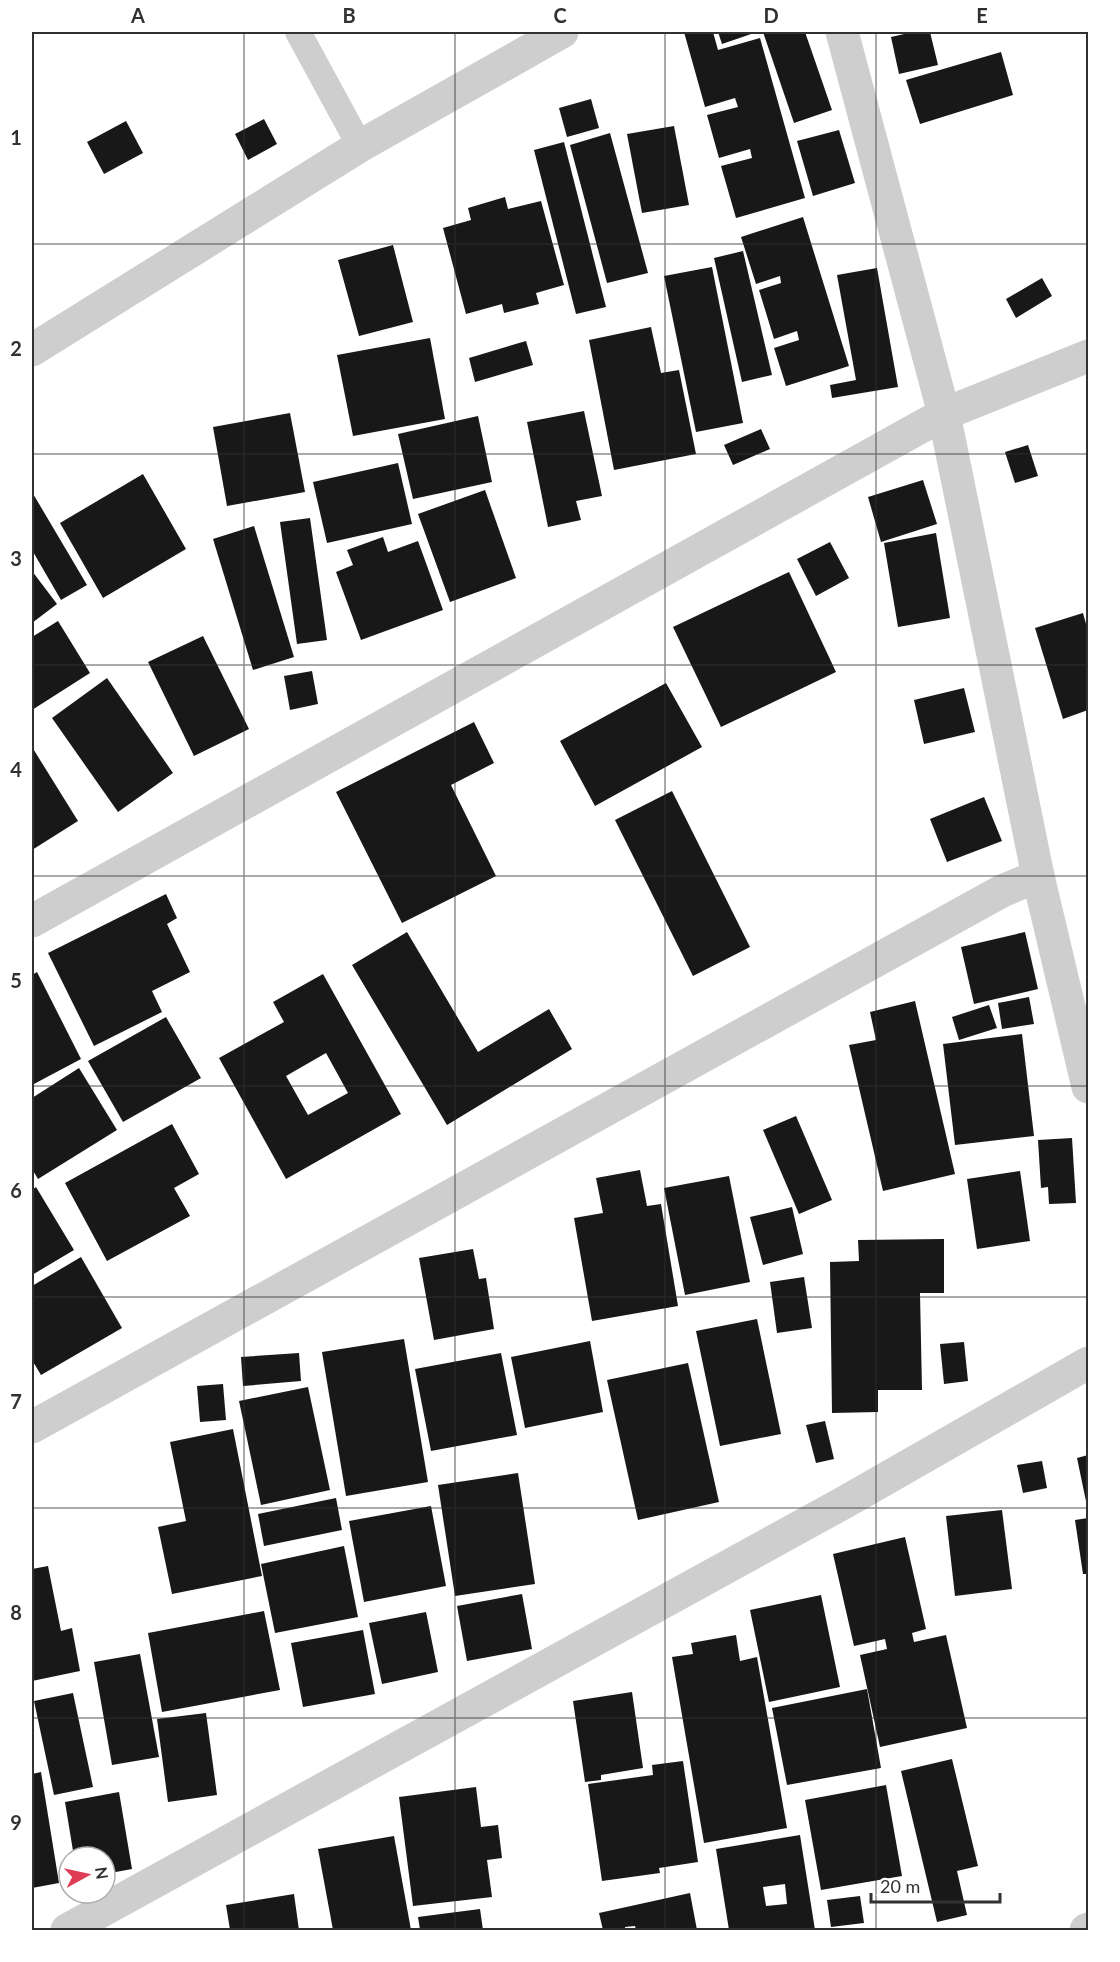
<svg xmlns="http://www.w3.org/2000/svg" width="1120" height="1962" font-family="Lato,sans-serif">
	<rect width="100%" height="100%" fill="#fff"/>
	<!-- building -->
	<g fill="#181818" fill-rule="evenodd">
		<polygon points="684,32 713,32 718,50 760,38 805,198 736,218 721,166 752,158 750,149 719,158 707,115 738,107 735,98 705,107"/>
		<polygon points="718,32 757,32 722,44"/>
		<polygon points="763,32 805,32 832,110 794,123"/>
		<polygon points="913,32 930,32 938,65 899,74 891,37"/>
		<polygon points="1001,52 1013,95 920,124 906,80"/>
		<polygon points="591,99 599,128 567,137 559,108"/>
		<polygon points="264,119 277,144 248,160 235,134"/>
		<polygon points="126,121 143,153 104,174 87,142"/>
		<polygon points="674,126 689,205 642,213 627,134"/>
		<polygon points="839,130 855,183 813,196 797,141"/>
		<polygon points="610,133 648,273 607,283 570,145"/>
		<polygon points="564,142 606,307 576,314 534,150"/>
		<polygon points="505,197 508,209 541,201 564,285 536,293 539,304 504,313 502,304 466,314 443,228 471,220 468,208"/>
		<polygon points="803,217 849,366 786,386 774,348 799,340 797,331 774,339 759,290 781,283 780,276 756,284 741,237"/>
		<polygon points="393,245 413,322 359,336 338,260"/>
		<polygon points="743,251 772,375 742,382 714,258"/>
		<polygon points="712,267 743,423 696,432 664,276"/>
		<polygon points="877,268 898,387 832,398 830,385 856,380 837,275"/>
		<polygon points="1042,278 1052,296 1016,318 1006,299"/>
		<polygon points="651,327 661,373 679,370 696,454 614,470 589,340"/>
		<polygon points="430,338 445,419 353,436 337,355"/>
		<polygon points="526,341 533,365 475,382 469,358"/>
		<polygon points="584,411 602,496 576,501 581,520 548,527 527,422"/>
		<polygon points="290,413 305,492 227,506 213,427"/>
		<polygon points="478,416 492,482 413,499 398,434"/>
		<polygon points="761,429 770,449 733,465 724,445"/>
		<polygon points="1028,445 1038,476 1015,483 1005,452"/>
		<polygon points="398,463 412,524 327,543 313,482"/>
		<polygon points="143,474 186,549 103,598 60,523"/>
		<polygon points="923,480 937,524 881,542 868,497"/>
		<polygon points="485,490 516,578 450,602 418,514"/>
		<polygon points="32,492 87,585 61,600 32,550"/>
		<polygon points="310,518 327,640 297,644 280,522"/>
		<polygon points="254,526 294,657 253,670 213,539"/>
		<polygon points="936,533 950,618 898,627 884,543"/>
		<polygon points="383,537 388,552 418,541 443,610 361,640 336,572 353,565 347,550"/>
		<polygon points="830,542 849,578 816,596 797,559"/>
		<polygon points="32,571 57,604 32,623"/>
		<polygon points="789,572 836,672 721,727 673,627"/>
		<polygon points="1083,613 1088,631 1088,710 1063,719 1035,628"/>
		<polygon points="58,621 90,673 32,710 32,637"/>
		<polygon points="203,636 249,729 194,756 148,662"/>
		<polygon points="312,671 318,704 290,710 284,676"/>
		<polygon points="107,678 173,773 118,812 52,718"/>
		<polygon points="666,683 702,747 595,806 560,741"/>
		<polygon points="964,688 975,732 924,744 914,700"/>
		<polygon points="474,722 494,763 451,785 496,876 402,923 336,792"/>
		<polygon points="32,747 78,821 32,850"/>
		<polygon points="672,791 750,947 693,976 615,820"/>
		<polygon points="984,797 1002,841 947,862 930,819"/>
		<polygon points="166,894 177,918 167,924 190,972 152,991 162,1012 94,1046 48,953"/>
		<polygon points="407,932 478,1052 549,1009 572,1049 447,1125 352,965"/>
		<polygon points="1025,932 1038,989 974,1004 961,947"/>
		<polygon points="37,972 81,1059 32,1085 32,975"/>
		<path d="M323,974L401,1114L286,1179L219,1058L284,1022L273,1002ZM326,1053L348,1093L308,1115L286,1076Z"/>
		<polygon points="1029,997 1034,1024 1002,1029 998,1003"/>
		<polygon points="915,1001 955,1174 883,1191 849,1045 876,1040 870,1012"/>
		<polygon points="989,1005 997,1028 959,1040 952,1017"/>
		<polygon points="166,1017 201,1078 123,1122 88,1061"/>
		<polygon points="1022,1034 1034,1136 955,1145 943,1044"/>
		<polygon points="79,1068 117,1130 38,1179 32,1169 32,1098"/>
		<polygon points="796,1116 832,1200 799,1214 763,1130"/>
		<polygon points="172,1124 199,1174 174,1188 190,1216 107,1261 65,1183"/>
		<polygon points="1072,1138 1076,1203 1049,1204 1048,1187 1041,1188 1038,1140"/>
		<polygon points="640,1170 647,1206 661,1204 678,1306 592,1321 574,1218 603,1213 596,1178"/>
		<polygon points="1020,1171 1030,1241 977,1249 967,1179"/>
		<polygon points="729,1176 750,1282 685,1295 664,1188"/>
		<polygon points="36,1187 74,1250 32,1275 32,1190"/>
		<polygon points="792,1207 803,1254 763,1265 750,1217"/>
		<polygon points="944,1239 944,1293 920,1293 922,1390 878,1390 878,1412 832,1413 830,1262 859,1261 858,1240"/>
		<polygon points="473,1249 479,1279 486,1278 494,1329 434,1340 419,1258"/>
		<polygon points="81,1257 122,1328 41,1375 32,1360 32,1286"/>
		<polygon points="804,1277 812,1328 777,1333 770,1282"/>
		<polygon points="757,1319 781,1434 720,1446 696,1331"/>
		<polygon points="404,1339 428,1482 346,1496 322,1352"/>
		<polygon points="590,1341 603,1412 525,1428 511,1357"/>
		<polygon points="964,1342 968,1381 944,1384 940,1344"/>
		<polygon points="299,1353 301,1381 243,1386 241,1357"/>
		<polygon points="501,1353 517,1435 431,1451 415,1369"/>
		<polygon points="688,1363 719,1502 638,1520 607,1380"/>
		<polygon points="223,1384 226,1420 200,1422 197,1386"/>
		<polygon points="308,1387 330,1490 261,1505 239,1401"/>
		<polygon points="825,1421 834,1459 816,1463 806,1425"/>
		<polygon points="233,1429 262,1576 172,1594 158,1527 186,1521 170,1442"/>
		<polygon points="1088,1455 1088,1506 1087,1506 1077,1458"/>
		<polygon points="1042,1461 1047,1488 1023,1493 1017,1465"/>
		<polygon points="518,1473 535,1584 455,1596 438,1485"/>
		<polygon points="336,1498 342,1530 264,1546 258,1514"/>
		<polygon points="431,1506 446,1586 364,1602 349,1521"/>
		<polygon points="1002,1510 1012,1589 955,1596 946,1516"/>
		<polygon points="1088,1518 1088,1574 1083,1574 1075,1520"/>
		<polygon points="905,1537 926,1629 912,1633 914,1642 946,1635 967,1728 880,1747 860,1655 887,1649 885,1639 854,1646 833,1554"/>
		<polygon points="344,1546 358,1617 275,1633 261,1564"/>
		<polygon points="48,1566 61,1631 72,1628 80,1671 32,1681 32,1569"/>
		<polygon points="522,1594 532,1649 467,1661 457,1606"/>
		<polygon points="821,1595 840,1687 769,1702 750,1610"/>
		<polygon points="264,1611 280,1690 162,1712 148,1633"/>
		<polygon points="426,1612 438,1672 382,1684 369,1623"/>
		<polygon points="363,1630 375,1694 303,1707 291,1643"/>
		<polygon points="736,1635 740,1661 757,1657 787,1828 704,1843 672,1657 693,1654 691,1643"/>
		<polygon points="140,1654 159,1757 112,1765 94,1662"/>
		<polygon points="867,1689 881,1768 787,1785 772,1708"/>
		<polygon points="632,1692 643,1768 601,1775 601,1780 585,1782 573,1701"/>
		<polygon points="73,1693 93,1787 54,1795 34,1701"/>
		<polygon points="206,1713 217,1795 168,1802 157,1719"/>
		<polygon points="952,1759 978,1866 957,1871 967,1915 937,1922 901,1771"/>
		<polygon points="683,1761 698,1862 659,1868 660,1873 602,1881 588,1784 653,1775 652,1765"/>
		<polygon points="41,1772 59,1883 32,1888 32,1774"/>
		<polygon points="886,1785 902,1876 821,1890 805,1800"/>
		<polygon points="476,1787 481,1827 498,1825 502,1858 487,1860 492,1897 413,1906 399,1797"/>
		<polygon points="119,1792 132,1869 105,1874 105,1857 74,1857 65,1802"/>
		<path d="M800,1835L815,1930H729L716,1849ZM785,1884L787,1904L766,1906L763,1887Z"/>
		<polygon points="394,1836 411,1930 333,1930 318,1849"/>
		<polygon points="690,1893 697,1930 636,1930 635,1926 625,1927 625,1930 603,1930 599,1913"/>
		<polygon points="294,1894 299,1930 230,1930 226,1905"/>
		<polygon points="860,1896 864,1923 831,1927 827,1900"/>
		<polygon points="480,1909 483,1930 420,1930 418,1917"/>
	</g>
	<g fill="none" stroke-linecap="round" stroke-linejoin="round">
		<!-- service -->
		<polyline stroke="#cecece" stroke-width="26" points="298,32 360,146"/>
		<!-- minor -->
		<g stroke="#cecece" stroke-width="33">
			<polyline points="842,32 944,414 1038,876"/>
			<polyline points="32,350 360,146 562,32"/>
			<polyline points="32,921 944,414 1088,356"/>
			<polyline points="32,1427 1002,891 1038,876 1088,1087"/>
			<polyline points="67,1930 845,1502 1088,1363"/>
			<polyline points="1086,1930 1088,1929"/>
		</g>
	</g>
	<!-- grid -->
	<path fill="none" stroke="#313131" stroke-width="1.5" stroke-opacity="0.55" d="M244,32V1930M455,32V1930M665,32V1930M876,32V1930M32,244H1088M32,454H1088M32,665H1088M32,876H1088M32,1086H1088M32,1297H1088M32,1508H1088M32,1718H1088"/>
	<!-- border -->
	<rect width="1120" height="1962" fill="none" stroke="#ffffff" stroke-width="66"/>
	<!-- north arrow -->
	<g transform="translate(87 1875) rotate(82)"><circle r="28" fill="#ffffff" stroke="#adadad" stroke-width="1.5"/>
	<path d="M0-4.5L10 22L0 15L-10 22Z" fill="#de3d56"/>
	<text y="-9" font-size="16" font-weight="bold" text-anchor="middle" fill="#313131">N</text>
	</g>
	<!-- scale -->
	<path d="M871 1893v9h129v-9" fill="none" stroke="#313131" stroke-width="3"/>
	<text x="880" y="1893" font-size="18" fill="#313131" stroke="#ffffff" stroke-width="4.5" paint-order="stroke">20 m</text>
	<rect x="33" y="33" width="1054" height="1896" fill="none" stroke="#313131" stroke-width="2"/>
	<g font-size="20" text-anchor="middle" font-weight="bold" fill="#313131">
		<text x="138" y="23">A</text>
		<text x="349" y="23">B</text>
		<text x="560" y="23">C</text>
		<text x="771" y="23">D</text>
		<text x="982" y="23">E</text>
		<text x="16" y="145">1</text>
		<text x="16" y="356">2</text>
		<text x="16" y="566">3</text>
		<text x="16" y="777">4</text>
		<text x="16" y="988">5</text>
		<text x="16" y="1198">6</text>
		<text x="16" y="1409">7</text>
		<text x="16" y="1620">8</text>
		<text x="16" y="1830">9</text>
	</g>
</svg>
